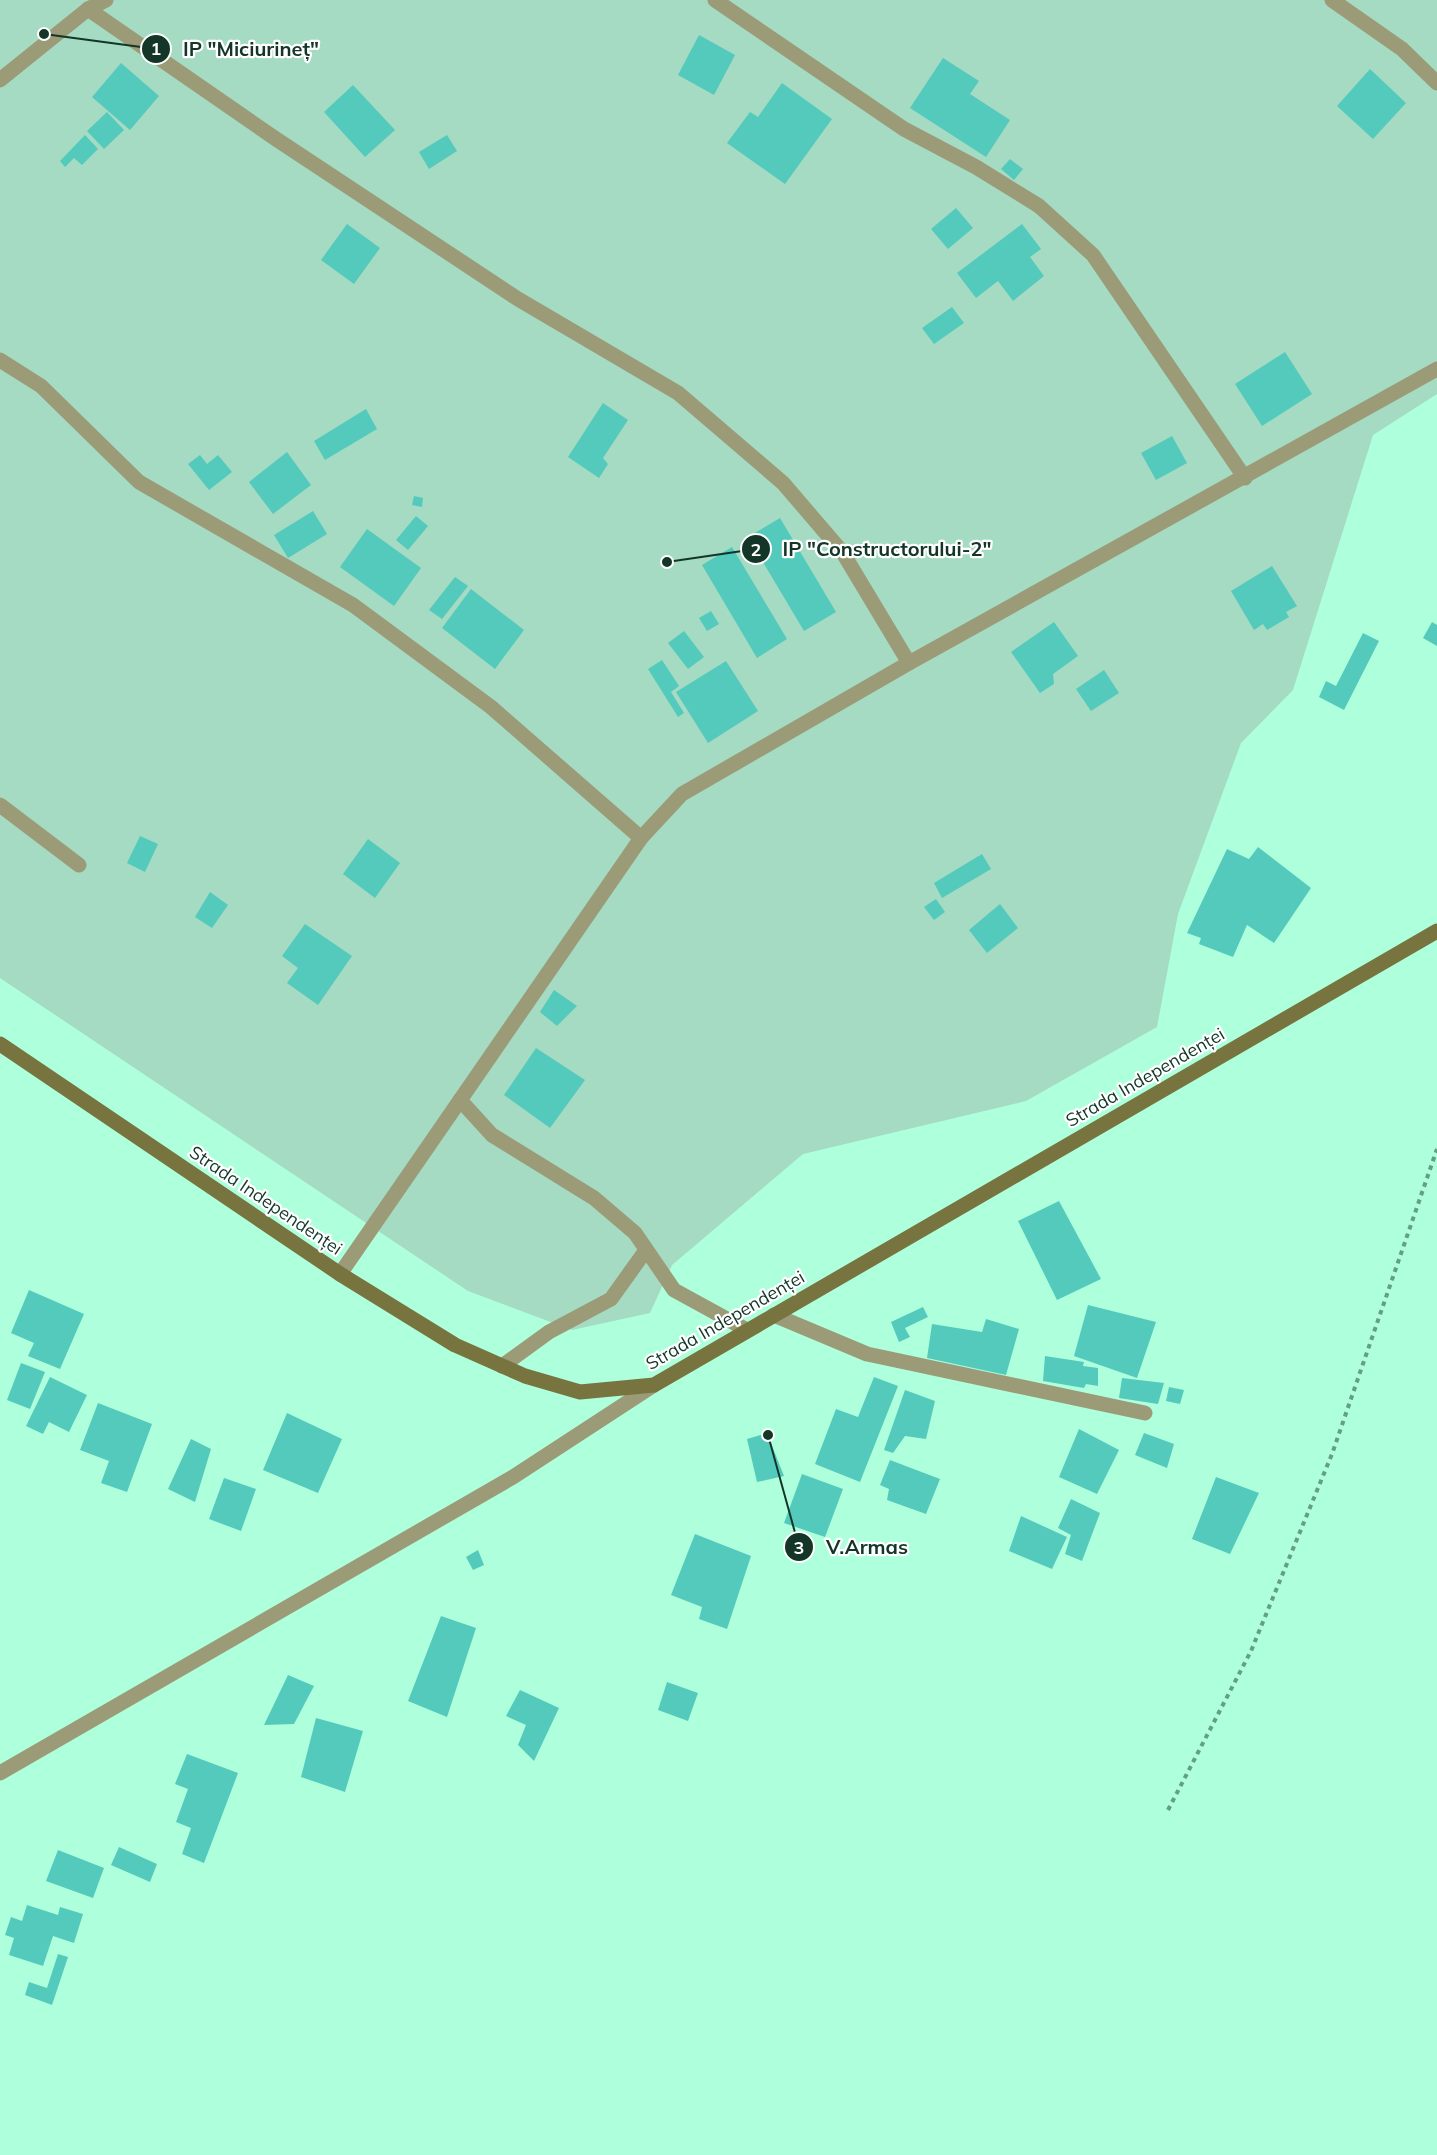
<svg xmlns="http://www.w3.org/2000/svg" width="1437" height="2155" font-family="Mulish,sans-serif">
	<rect width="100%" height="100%" fill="#aeffdb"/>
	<!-- green -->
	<polygon fill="#a4dbc2" points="0,0 1437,0 1437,394 1373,435 1293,690 1241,743 1178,914 1157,1027 1026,1101 803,1154 672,1265 650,1313 572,1330 468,1291 0,978"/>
	<!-- building -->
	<g fill="#54cabd">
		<polygon points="699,35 735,55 714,95 678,75"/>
		<polygon points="943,58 979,81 970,94 1010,120 986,157 910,108"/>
		<polygon points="121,63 159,96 130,130 92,97"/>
		<polygon points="1370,69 1406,103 1373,139 1337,106"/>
		<polygon points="782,83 832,119 785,184 727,143 750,112 758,117"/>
		<polygon points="353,85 395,130 365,157 324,112"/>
		<polygon points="107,112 124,130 104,149 87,131"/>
		<polygon points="85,135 98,149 82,165 74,158 65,167 60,161"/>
		<polygon points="447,135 457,151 429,169 419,152"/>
		<polygon points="1010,159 1023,169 1014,180 1001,169"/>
		<polygon points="956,208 973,228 948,249 931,229"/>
		<polygon points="347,224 380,248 354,284 321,260"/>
		<polygon points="1022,224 1041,249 1030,257 1044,276 1013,301 998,281 976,298 957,273"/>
		<polygon points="952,307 964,323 934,344 922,328"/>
		<polygon points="1285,352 1312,394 1262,426 1235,384"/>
		<polygon points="603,403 628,420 603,458 608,464 599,478 568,457"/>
		<polygon points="366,409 377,429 325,460 314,441"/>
		<polygon points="1172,436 1187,463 1156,480 1141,453"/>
		<polygon points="287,452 311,485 273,514 249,482"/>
		<polygon points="200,455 207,464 218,455 232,472 209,490 188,464"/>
		<polygon points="414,496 423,498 422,507 412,505"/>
		<polygon points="313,511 327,534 288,558 274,535"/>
		<polygon points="416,516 428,526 408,550 396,540"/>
		<polygon points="780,518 836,612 804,631 748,537"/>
		<polygon points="367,529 421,568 394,606 340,567"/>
		<polygon points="732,547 787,639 757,658 702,565"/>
		<polygon points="1272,566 1297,606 1286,612 1289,617 1267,630 1263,624 1254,630 1231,591"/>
		<polygon points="455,577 468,586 442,619 429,610"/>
		<polygon points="471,589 524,630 495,669 442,628"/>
		<polygon points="711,611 719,624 707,631 699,618"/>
		<polygon points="1054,622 1078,656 1053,674 1054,684 1040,693 1011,652"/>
		<polygon points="1432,622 1437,625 1437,646 1423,638"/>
		<polygon points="684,631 704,657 688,669 668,643"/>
		<polygon points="1363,633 1379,641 1344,710 1319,697 1326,681 1336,686"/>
		<polygon points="662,660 679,686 671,692 684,713 678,717 648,669"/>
		<polygon points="726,661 758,711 708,743 676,692"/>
		<polygon points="1104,670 1119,693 1091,711 1076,689"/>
		<polygon points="140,836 158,844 145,872 127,863"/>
		<polygon points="368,839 400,863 375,898 343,874"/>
		<polygon points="1258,847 1311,888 1274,943 1247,925 1233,957 1199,944 1201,938 1187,933 1227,849 1249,859"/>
		<polygon points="982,854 991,869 942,898 934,883"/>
		<polygon points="210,892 228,905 212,928 195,917"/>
		<polygon points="936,899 945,912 934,920 924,907"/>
		<polygon points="1000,904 1018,928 987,953 969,930"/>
		<polygon points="305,924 352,956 318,1005 287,983 298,968 282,956"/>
		<polygon points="554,990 577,1006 557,1026 540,1012"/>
		<polygon points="536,1048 585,1080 550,1128 504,1095"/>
		<polygon points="1059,1201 1101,1279 1057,1300 1018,1221"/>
		<polygon points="29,1290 84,1314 60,1369 28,1356 34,1343 11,1333"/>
		<polygon points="1088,1305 1156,1322 1137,1378 1074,1356"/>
		<polygon points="923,1307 928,1317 905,1328 910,1337 899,1342 891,1322"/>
		<polygon points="986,1319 1019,1329 1006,1375 927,1358 932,1324 982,1332"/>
		<polygon points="1045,1356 1084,1362 1083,1366 1098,1368 1098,1386 1086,1384 1084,1388 1043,1381"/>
		<polygon points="21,1363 45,1372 30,1409 7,1400"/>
		<polygon points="50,1377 87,1395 69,1432 49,1422 43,1434 26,1426"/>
		<polygon points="874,1377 898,1386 860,1482 815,1464 836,1409 858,1417"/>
		<polygon points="1122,1378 1164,1383 1158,1404 1119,1398"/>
		<polygon points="1169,1387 1184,1390 1180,1404 1166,1401"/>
		<polygon points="905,1390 935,1401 926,1439 905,1436 893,1453 884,1450"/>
		<polygon points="98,1403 152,1424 127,1492 101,1483 109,1461 80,1450"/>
		<polygon points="287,1413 342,1439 318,1493 263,1470"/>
		<polygon points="1079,1429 1119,1450 1097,1494 1059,1477"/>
		<polygon points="767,1433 784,1476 757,1482 747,1439"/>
		<polygon points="1144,1433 1174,1444 1167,1468 1135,1455"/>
		<polygon points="191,1439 211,1449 195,1502 168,1489"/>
		<polygon points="890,1460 940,1479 926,1514 887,1500 889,1489 880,1485"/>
		<polygon points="802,1474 843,1489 825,1537 784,1523"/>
		<polygon points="1216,1477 1259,1493 1230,1554 1192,1539"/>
		<polygon points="224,1478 256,1489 241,1531 209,1519"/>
		<polygon points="1071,1499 1100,1513 1082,1561 1065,1554 1071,1535 1058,1528"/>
		<polygon points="1021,1516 1067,1537 1052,1569 1009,1551"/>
		<polygon points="695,1534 751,1556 727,1629 699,1619 702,1607 671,1595"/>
		<polygon points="478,1550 484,1565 473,1570 466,1557"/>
		<polygon points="441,1616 476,1628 447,1717 408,1701"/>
		<polygon points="288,1675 314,1686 294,1724 264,1725"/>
		<polygon points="667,1682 698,1693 688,1721 658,1710"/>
		<polygon points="520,1690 559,1708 534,1761 518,1745 526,1725 506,1716"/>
		<polygon points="316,1718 363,1731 345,1792 301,1777"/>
		<polygon points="187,1754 238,1773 204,1863 182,1854 191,1828 176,1822 188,1789 175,1784"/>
		<polygon points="119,1847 157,1864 150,1882 111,1865"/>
		<polygon points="58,1850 104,1868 93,1898 46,1881"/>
		<polygon points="27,1905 58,1915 60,1907 83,1914 74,1943 53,1936 43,1966 9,1955 14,1938 5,1935 11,1917 22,1921"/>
		<polygon points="58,1954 68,1957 52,2005 25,1995 29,1982 47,1988"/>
	</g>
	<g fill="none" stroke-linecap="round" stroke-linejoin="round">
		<!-- path -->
		<polyline stroke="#649e85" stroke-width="4" stroke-dasharray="4.5 4.5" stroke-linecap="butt" points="1168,1810 1251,1651 1332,1454 1437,1149"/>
		<!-- lane -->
		<g stroke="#9c9b78" stroke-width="15">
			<polyline points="0,805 79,865"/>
			<polyline points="460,1100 492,1135 594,1198 635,1233 674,1290 747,1330"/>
			<polyline points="502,1366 549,1332 611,1299 646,1250"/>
		</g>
		<!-- street -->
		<g stroke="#9c9b78" stroke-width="15">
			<polyline points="715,0 904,129 976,167 1039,206 1093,255 1245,478"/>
			<polyline points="1332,0 1402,49 1437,83"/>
			<polyline points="88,9 276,139 518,299 678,393 783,483 843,553 909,663"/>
			<polyline points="0,80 88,9 106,0"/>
			<polyline points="0,360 41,386 139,482 353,605 491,707 641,838"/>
			<polyline points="340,1274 641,838 682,794 909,663 1437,369"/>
			<polyline points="774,1315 867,1354 1145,1413"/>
			<polyline points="0,1773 513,1477 654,1385"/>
		</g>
		<!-- secondary -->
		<polyline stroke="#77743f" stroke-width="15" points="0,1044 340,1274 455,1345 525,1376 580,1392 654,1385 1437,931"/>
	</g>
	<g text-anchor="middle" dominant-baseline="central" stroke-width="4.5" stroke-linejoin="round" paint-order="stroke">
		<!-- street labels -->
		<g font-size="18" fill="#143629" stroke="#fff">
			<text transform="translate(1145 1077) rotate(-30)">Strada Independenței</text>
			<text transform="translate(266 1200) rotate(34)">Strada Independenței</text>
			<text transform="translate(725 1320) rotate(-30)">Strada Independenței</text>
		</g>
	</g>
	<!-- callouts -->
	<path fill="none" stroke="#143629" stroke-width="2" d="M44 34L156 49M667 562L756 549M768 1435L799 1547"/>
	<g fill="#143629" stroke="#fff" stroke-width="2">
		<circle cx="44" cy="34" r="6"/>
		<circle cx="667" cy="562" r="6"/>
		<circle cx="768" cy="1435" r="6"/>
		<circle cx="156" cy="49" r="15"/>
		<circle cx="756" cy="549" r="15"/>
		<circle cx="799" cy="1547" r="15"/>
	</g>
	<g font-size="18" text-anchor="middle" font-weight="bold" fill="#fff">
		<text x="156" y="55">1</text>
		<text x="756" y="556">2</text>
		<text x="799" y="1554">3</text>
	</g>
	<g font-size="20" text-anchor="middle" font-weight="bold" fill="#143629" stroke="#fff" stroke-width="4.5" stroke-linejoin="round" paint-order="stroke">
		<text x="251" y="56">IP "Miciurineț"</text>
		<text x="887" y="556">IP "Constructorului-2"</text>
		<text x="867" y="1554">V.Armas</text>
	</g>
</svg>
